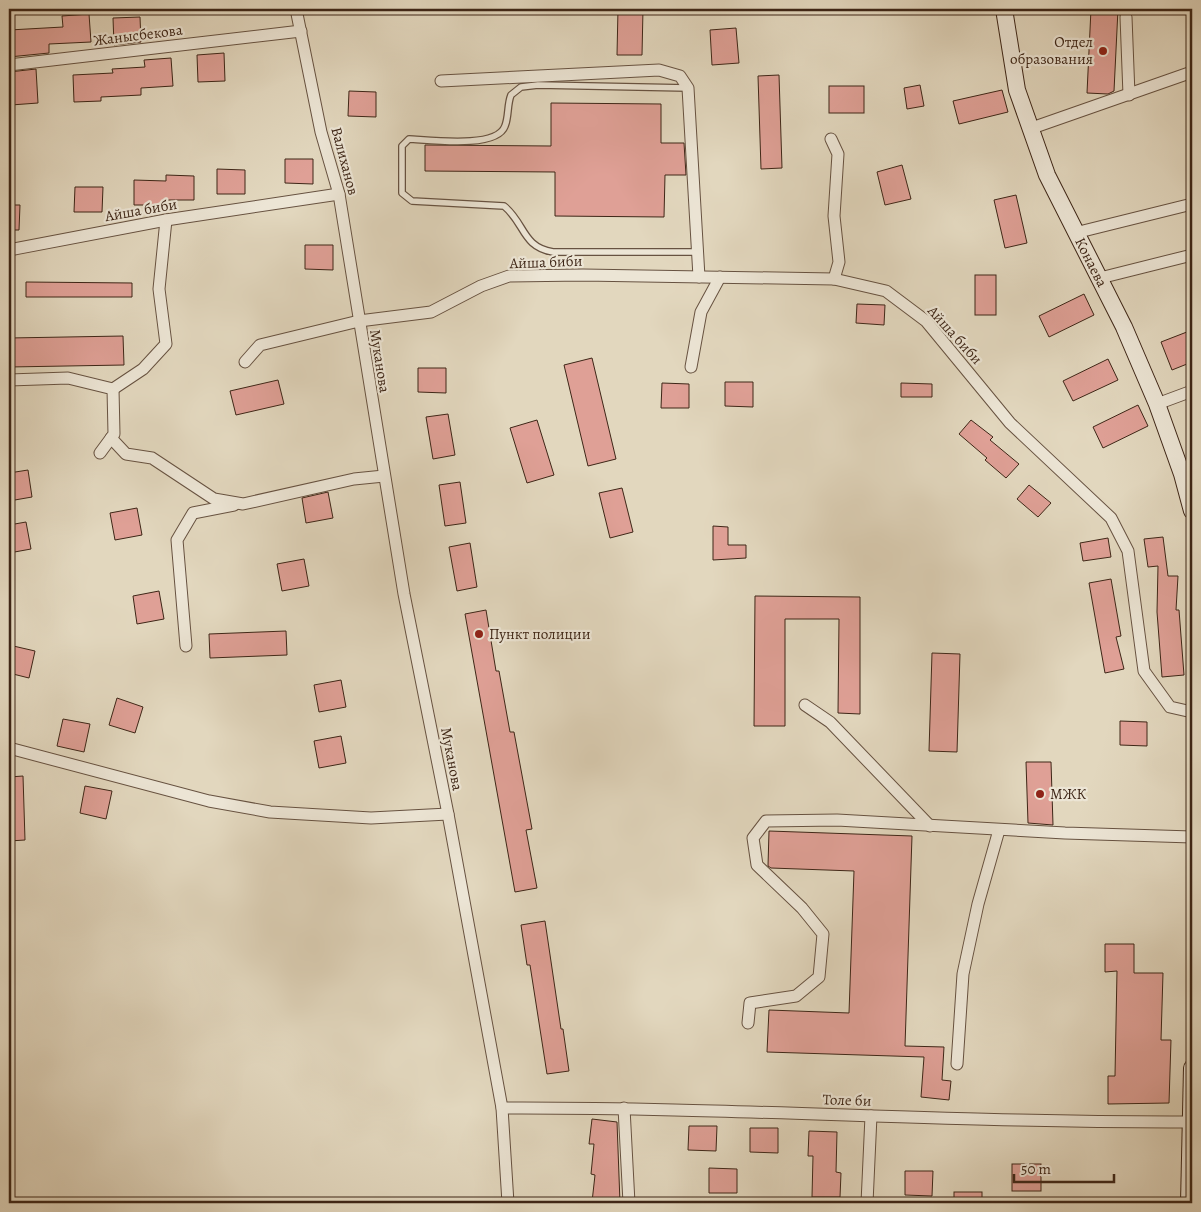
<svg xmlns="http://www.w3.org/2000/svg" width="1201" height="1212" font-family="Alegreya,serif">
	<rect width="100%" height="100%" fill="#e2d7be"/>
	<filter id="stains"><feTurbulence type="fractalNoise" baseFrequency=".004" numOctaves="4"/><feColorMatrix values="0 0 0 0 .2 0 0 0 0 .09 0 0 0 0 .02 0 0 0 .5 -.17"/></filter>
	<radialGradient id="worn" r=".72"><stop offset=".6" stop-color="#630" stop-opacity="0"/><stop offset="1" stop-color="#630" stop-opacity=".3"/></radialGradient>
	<!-- building -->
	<g fill="#dfa096" stroke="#3e2617">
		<polygon points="618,9 643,9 642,55 617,55"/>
		<polygon points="1091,9 1118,9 1114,91 1108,94 1087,93"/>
		<polygon points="89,14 91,42 49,44 49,53 9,57 9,30 63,27 62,16"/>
		<polygon points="140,17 141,42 114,45 113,18"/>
		<polygon points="736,28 739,63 712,65 710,30"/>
		<polygon points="224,53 225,81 198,82 197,55"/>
		<polygon points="171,58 173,86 141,88 141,95 101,97 101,101 74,102 73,75 113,73 112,69 145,67 144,60"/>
		<polygon points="36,69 38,103 11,105 9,72"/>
		<polygon points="779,75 782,168 761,169 758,76"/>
		<polygon points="920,85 924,106 907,109 904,88"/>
		<rect x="829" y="86" width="35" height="27"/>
		<polygon points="1002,90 1008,112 959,124 953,101"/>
		<polygon points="349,91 376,92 376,117 348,116"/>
		<polygon points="551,103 661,104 661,143 684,143 686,175 665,175 664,217 555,216 555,172 425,171 425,145 551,146"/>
		<polygon points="285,159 313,159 313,184 285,183"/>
		<polygon points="902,165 911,199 885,205 877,172"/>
		<polygon points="217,169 245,170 245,194 217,194"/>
		<polygon points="166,175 194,176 194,200 162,200 162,205 134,205 134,180 166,181"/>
		<polygon points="75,187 103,187 102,212 74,212"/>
		<polygon points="1016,195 1027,243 1005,248 994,200"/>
		<polygon points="9,205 20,205 19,230 9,230"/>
		<polygon points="305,245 333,245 333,270 305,269"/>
		<rect x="975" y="275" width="21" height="40"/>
		<polygon points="26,282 132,283 132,297 26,297"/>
		<polygon points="1084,294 1094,315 1049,337 1039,316"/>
		<polygon points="857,304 885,305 884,325 856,323"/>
		<polygon points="1192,330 1192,362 1172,370 1161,342"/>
		<polygon points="123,336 124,365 9,367 9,338"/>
		<polygon points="592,358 616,459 588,466 564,365"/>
		<polygon points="1108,359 1118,380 1073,401 1063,381"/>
		<polygon points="418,368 446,368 446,393 418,392"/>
		<polygon points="278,380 284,404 236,415 230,391"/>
		<polygon points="725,382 753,382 753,407 725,406"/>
		<polygon points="662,383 689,384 689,408 661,408"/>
		<polygon points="901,383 932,384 932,397 901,397"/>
		<polygon points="1138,405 1148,426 1103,448 1093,427"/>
		<polygon points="448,414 455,455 433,459 426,417"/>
		<polygon points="537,420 554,475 527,483 510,428"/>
		<polygon points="971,420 993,437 990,440 1019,464 1006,478 985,460 987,458 959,434"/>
		<polygon points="28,470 32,497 9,501 9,473"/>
		<polygon points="460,482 466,523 445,526 439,485"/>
		<polygon points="1029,485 1051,503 1038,517 1017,499"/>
		<polygon points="622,488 633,532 610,538 599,493"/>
		<polygon points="328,492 333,518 306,523 302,498"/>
		<polygon points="137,508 142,535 115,540 110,513"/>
		<polygon points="26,522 31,549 9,553 9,525"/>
		<polygon points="713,526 728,527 728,545 746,545 746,558 713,560"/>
		<polygon points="1163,537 1168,576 1178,576 1176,610 1179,610 1184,675 1162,677 1157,612 1158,566 1148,567 1144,539"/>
		<polygon points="1108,538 1111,557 1083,561 1080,543"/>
		<polygon points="470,543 477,587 457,591 449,547"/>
		<polygon points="304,559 309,586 282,591 277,564"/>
		<polygon points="1111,579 1121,636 1116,637 1124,669 1105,673 1089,583"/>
		<polygon points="159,591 164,619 137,624 133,596"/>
		<polygon points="755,596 860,597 860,714 838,713 839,619 785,619 785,726 754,726"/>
		<polygon points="486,610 496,671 499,671 510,732 514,732 532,829 526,830 537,888 515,892 465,614"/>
		<polygon points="286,631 287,655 210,658 209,634"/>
		<polygon points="9,645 35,651 29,678 9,673"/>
		<polygon points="932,653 960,654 957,752 929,751"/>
		<polygon points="341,680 346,707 319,712 314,685"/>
		<polygon points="117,698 143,707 135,733 109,725"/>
		<polygon points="63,719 90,724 84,752 57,746"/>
		<polygon points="1120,721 1147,722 1147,746 1120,745"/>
		<polygon points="341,736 346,763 319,768 314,741"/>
		<polygon points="1026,762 1051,762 1053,825 1028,823"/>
		<polygon points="23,776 25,840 9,841 9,777"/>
		<polygon points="85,786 112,791 106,819 80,813"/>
		<polygon points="769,831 912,836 905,1046 944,1047 942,1080 951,1081 949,1100 921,1097 924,1057 767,1052 769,1010 849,1013 854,871 771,868 768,866"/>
		<polygon points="545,921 561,1029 563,1029 569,1071 547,1074 530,965 527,965 521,925"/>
		<polygon points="1105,944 1134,944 1134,973 1163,973 1161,1040 1171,1040 1169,1103 1108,1104 1108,1076 1115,1076 1117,971 1105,972"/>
		<polygon points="592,1119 617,1122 620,1203 592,1202 595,1175 591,1174 594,1144 589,1144"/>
		<polygon points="689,1126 717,1126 716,1151 688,1150"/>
		<polygon points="750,1128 778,1128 778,1153 750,1152"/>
		<polygon points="809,1131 837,1132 836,1172 841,1173 840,1197 812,1197 813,1156 808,1156"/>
		<rect x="1012" y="1164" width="29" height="27"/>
		<polygon points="709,1168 737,1169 737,1193 709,1193"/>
		<polygon points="905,1171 933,1171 932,1196 905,1195"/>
		<rect x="954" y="1192" width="28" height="11"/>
	</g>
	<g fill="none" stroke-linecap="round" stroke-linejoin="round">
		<defs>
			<path id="lane" d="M688,88L538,85L521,87L511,95C507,105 509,116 505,126C497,149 430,140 409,139L402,146V193L412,201L504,206C525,223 522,247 553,252H698"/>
			<g id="street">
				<polyline points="296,9 321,132 339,194 404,594 448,814 502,1108 508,1203"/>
				<polyline points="1126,17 1129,95"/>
				<polyline points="9,65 301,31"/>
				<polyline points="441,81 659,70 680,76 688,88 699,277"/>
				<polyline points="1032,128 1192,72"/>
				<polyline points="831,139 838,154 834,216 839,262 834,279"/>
				<polyline points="1075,233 1192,204"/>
				<polyline points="9,250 166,220 339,194"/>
				<polyline points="1100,278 1192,255"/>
				<polyline points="245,362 260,345 359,321 431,312 481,286 509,276 583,275 834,279 886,291 926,321 1010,423 1111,518 1128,551 1144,671 1170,707 1192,712"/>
				<polyline points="691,367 701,312 720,277"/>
				<polyline points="9,380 68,378 113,389 114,434 100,453"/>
				<polyline points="113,389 143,369 166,344 159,289 166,220"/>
				<polyline points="1157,404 1192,391"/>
				<polyline points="111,438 126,454 152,458 214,499 243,504 354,479 384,476"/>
				<polyline points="186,646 177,540 193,513 234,505"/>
				<polyline points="805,705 830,722 930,826"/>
				<polyline points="9,748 209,801 270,812 371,818 448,814"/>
				<polyline points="748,1023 750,1003 796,996 819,977 823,934 802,908 757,865 753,838 766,821 837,820 1065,833 1192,837"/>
				<polyline points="957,1064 963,974 978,904 999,830"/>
				<path d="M502,1108C732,1107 961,1123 1191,1122"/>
				<polyline points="624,1108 629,1203"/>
				<polyline points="867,1203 871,1116"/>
			</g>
			<g id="secondary">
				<path id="s1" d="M1004,9L1017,90L1047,175L1124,327L1157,404L1182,474L1192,511"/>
				<polyline points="1189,1203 1192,1068"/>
			</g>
		</defs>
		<!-- lane casing -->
		<use href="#lane" stroke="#675241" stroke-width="8"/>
		<!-- street casing -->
		<use href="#street" stroke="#675241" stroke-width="13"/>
		<!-- secondary casing -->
		<use href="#secondary" stroke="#3e2617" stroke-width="18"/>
		<!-- lane -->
		<use href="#lane" stroke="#ece5d5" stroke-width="5.5"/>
		<!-- street -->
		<use href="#street" stroke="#ece5d5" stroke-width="11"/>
		<!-- secondary -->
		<use href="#secondary" stroke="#ece5d5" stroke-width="16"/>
	</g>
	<!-- markers -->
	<g fill="#8f2418" stroke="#ece5d5" stroke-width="2">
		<circle cx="1103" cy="51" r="5"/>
		<circle cx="479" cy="634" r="5"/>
		<circle cx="1040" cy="794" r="5"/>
	</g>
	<g text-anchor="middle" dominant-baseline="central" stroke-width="4.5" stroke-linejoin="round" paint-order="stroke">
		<!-- street labels -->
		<g font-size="15" fill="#3e2617" stroke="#ece5d5">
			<text transform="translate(138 35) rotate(-7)">Жанысбекова</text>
			<text transform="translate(345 161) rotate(75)">Валиханов</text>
			<text transform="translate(141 210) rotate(-10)">Айша биби</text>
			<text transform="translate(546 262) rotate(-2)">Айша биби</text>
			<text stroke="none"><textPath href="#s1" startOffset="270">Конаева</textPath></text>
			<text transform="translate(955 335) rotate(48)">Айша биби</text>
			<text transform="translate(380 361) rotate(81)">Муканова</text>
			<text transform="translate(452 759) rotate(79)">Муканова</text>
			<text transform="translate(847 1100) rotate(2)">Толе би</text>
		</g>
		<!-- poi labels -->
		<g font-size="15" fill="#3e2617" stroke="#ece5d5" text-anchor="start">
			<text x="1093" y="42" text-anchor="end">Отдел<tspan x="1093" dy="17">образования</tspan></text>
			<text x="489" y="634">Пункт полиции</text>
			<text x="1050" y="794">МЖК</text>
		</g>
	</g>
	<!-- margin -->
	<rect width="1201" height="1212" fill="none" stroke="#e2d7be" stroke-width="30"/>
	<rect x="10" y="10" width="1181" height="1192" fill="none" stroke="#3e2617" stroke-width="2.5"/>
	<rect x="15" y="15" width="1171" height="1182" fill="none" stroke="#3e2617"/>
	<!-- scale -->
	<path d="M1014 1174v8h100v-8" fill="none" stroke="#3e2617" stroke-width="2.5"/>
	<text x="1021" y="1174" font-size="15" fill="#3e2617" stroke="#ece5d5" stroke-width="4" paint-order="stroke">50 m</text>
	<rect width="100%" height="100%" filter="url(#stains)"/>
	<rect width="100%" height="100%" fill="url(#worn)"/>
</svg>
